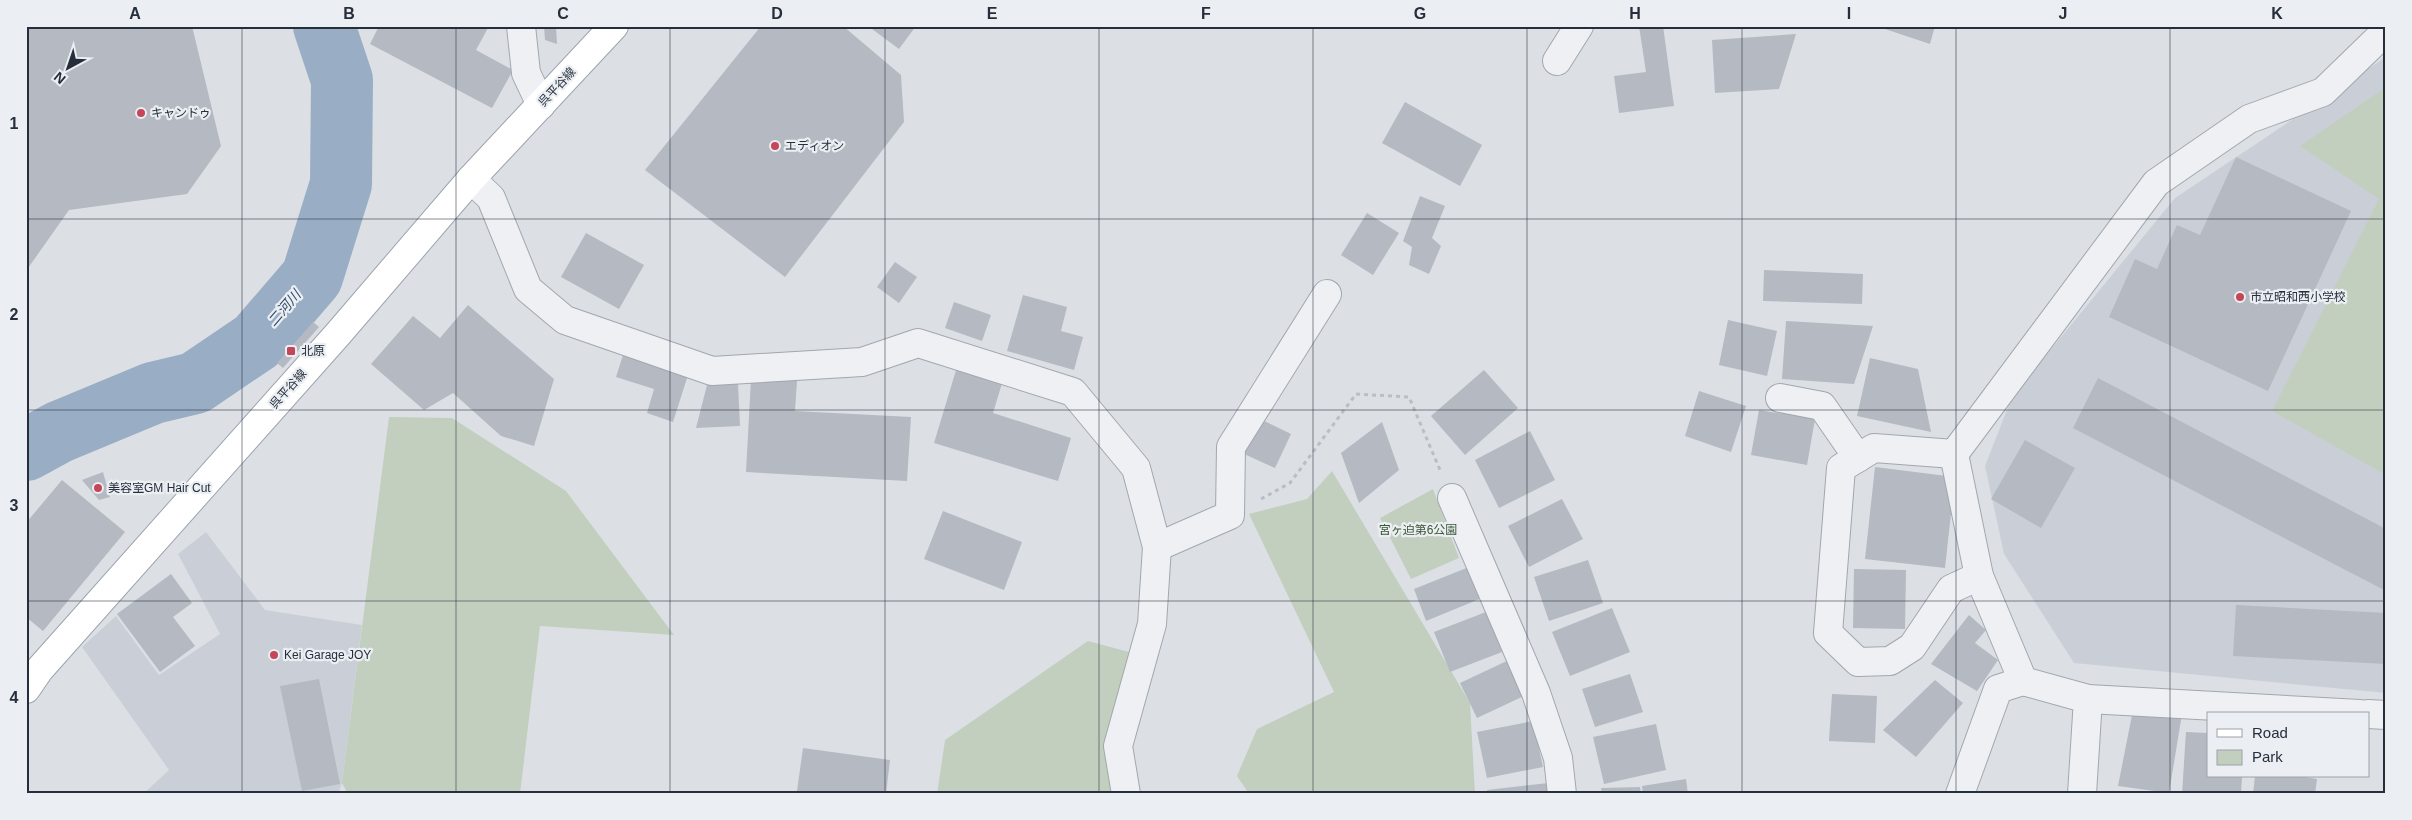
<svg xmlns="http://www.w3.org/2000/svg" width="2412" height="820" font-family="Helvetica,'Noto Sans JP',sans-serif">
	<rect width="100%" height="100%" fill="#dce0e5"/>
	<!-- built -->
	<g fill="#cacfd7">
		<polygon points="2386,57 2386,693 2074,663 2004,554 1985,466 2012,397 2175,198"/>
		<polygon points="206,532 265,610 362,625 342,783 338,794 143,794 169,770 82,647 116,616 159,675 220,634 178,554"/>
	</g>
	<!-- green -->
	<g fill="#c2cfbe">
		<polygon points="2386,87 2386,475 2272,411 2379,199 2300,146"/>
		<polygon points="389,417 452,418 566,491 674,635 540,626 520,794 348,794 342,783"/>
		<polygon points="1332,471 1470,703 1475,794 1249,794 1237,776 1257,729 1334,692 1249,514 1307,499"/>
		<polygon points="1433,489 1459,558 1411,579 1380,518"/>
		<polygon points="1088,641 1129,652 1109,765 1120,794 937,794 945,740"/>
	</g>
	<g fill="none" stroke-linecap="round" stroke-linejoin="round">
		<!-- river -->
		<polyline stroke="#99adc4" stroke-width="62" points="26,450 59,432 153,393 195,383 257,341 312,277 341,184 342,80 324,26"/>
	</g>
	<!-- building -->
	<g fill="#b4b9c2">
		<polygon points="26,26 192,26 221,146 187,194 69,210 26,271"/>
		<polygon points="379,26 489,26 476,50 513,70 492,108 370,44"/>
		<polygon points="544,26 556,26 557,44 545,40"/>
		<polygon points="761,26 843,26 901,75 904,122 785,277 645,170"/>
		<polygon points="868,26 916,26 899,49"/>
		<polygon points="1639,26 1663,26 1674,106 1619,113 1614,76 1646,72"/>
		<polygon points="1876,26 1935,26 1930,44"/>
		<polygon points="1796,34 1779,89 1715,93 1712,40"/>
		<polygon points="1405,102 1482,145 1460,186 1382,143"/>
		<polygon points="2236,157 2351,211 2268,391 2109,317 2135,259 2157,269 2177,225 2200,235"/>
		<polygon points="1420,196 1445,206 1432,238 1441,246 1429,274 1409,265 1412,247 1403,241"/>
		<polygon points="1367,213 1399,233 1373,275 1341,255"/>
		<polygon points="586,233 644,265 619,309 561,277"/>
		<polygon points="895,262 917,277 899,303 877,287"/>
		<polygon points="1764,270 1863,274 1862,304 1763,301"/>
		<polygon points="1023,295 1067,307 1061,331 1083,337 1074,370 1007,351"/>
		<polygon points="954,302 991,315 982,341 945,328"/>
		<polygon points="468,305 554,379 534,446 501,436 453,393 424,410 371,364 413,316 440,338"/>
		<polygon points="1728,320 1777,331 1767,376 1719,365"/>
		<polygon points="1786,321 1873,326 1854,384 1782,379"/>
		<polygon points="313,322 319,327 283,368 277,363"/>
		<polygon points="623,355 688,375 673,422 647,413 654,389 616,377"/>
		<polygon points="1870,358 1918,369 1931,432 1857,416"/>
		<polygon points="957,367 1003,380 993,413 1071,438 1058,481 934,443"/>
		<polygon points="1484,370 1518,408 1465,455 1431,416"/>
		<polygon points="2098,378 2386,529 2386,591 2073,428"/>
		<polygon points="751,379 797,381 795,411 911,417 907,481 746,472"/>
		<polygon points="738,384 740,426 696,428 707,385"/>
		<polygon points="1699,391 1746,406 1731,452 1685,436"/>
		<polygon points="1759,410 1815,419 1807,465 1751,455"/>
		<polygon points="1258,418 1291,434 1275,468 1242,453"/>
		<polygon points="1382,422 1399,470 1359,503 1341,453"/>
		<polygon points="1530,431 1555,480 1499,508 1475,460"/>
		<polygon points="2025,440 2075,468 2041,528 1991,499"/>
		<polygon points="1875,467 1955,477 1945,568 1865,559"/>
		<polygon points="103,472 110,497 99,500 82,480"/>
		<polygon points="62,480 125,532 43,631 26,617 26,523"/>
		<polygon points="1562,499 1583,539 1529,567 1508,526"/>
		<polygon points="943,511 1022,542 1004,590 924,559"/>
		<polygon points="1588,560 1603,603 1549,621 1534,577"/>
		<polygon points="1469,567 1482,598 1426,621 1414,589"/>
		<polygon points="1854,569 1906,570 1905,629 1853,628"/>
		<polygon points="171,574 192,603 173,617 195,646 160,672 117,614"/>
		<polygon points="2236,605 2386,613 2386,664 2233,656"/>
		<polygon points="1612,608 1630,652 1570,676 1552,632"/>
		<polygon points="1486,612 1502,652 1450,672 1434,632"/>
		<polygon points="1969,615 1986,630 1975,643 1998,660 1977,691 1931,664"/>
		<polygon points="1511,659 1528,694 1477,718 1460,683"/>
		<polygon points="1630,674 1643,712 1595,727 1582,689"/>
		<polygon points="319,679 340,784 302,791 280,686"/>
		<polygon points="1935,680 1963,703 1916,757 1883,730"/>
		<polygon points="1832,694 1877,696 1875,743 1829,741"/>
		<polygon points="2133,710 2182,714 2169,793 2118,786"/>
		<polygon points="1533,721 1543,767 1487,778 1477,732"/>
		<polygon points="1656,724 1666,770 1604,784 1593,737"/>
		<polygon points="2186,732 2208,733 2208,776 2242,776 2241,794 2182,794"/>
		<polygon points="803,748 890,760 886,794 820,794 797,791"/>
		<polygon points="2255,776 2299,776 2317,779 2315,794 2253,794"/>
		<polygon points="1686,779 1688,794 1643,794 1642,786"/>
		<polygon points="1548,783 1549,794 1488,794 1487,790"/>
		<polygon points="1640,787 1641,794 1602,794 1601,788"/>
	</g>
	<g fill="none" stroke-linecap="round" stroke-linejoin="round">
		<defs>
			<g id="minor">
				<polyline points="521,26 526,73 541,105"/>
				<polyline points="1557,61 1579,26"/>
				<polyline points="471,179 491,198 528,289 565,320 712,371 862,362 918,343 1073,392 1136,468 1157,547 1152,624 1118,746 1126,794"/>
				<polyline points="1780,398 1822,406 1858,458"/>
				<polyline points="1954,454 1874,448 1841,468 1828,633 1858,662 1890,661 1912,647 1951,589 1979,576"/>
				<polyline points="1452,498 1536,693 1558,758 1562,794"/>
				<polyline points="1157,547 1230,515 1231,447 1327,294"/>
				<polyline points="2360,714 2088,699 2023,681 1979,576 1954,454 2156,183 2249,119 2323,92 2386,31"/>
				<polyline points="2368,714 2386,715"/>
				<polyline points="1960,794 1998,689 2023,681"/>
				<polyline points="2082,794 2088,699"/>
			</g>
			<polyline id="major" points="26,689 39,670 338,334 471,179 614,26"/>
		</defs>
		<!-- minor casing -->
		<use href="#minor" stroke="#a2a7af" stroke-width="30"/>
		<!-- major casing -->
		<use href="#major" stroke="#9ca4b0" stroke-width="30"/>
		<!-- path -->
		<polyline stroke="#babec4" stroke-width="3" stroke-dasharray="4 4" stroke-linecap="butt" points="1261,499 1290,483 1356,394 1409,397 1440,470"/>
		<!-- minor -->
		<use href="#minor" stroke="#eef0f4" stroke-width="28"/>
		<!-- major -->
		<use href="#major" stroke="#fff" stroke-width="28"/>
	</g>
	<!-- grid -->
	<path fill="none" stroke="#272e3b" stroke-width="1" stroke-opacity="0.55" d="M242,26V794M456,26V794M670,26V794M885,26V794M1099,26V794M1313,26V794M1527,26V794M1742,26V794M1956,26V794M2170,26V794M26,219H2386M26,410H2386M26,601H2386"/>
	<!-- markers -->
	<g fill="#c54658" stroke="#ebeff3" stroke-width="2">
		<circle cx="141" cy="113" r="5"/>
		<circle cx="775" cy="146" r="5"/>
		<circle cx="2240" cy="297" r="5"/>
		<rect x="286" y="346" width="10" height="10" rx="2.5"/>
		<circle cx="98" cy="488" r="5"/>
		<circle cx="274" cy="655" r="5"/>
	</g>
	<g text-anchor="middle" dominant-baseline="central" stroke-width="4.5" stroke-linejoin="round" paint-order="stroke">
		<!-- street labels -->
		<g font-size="12" fill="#272e3b" stroke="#ebeff3">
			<text transform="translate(557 87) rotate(-47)">呉平谷線</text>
			<text transform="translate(288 389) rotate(-48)">呉平谷線</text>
		</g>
		<!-- poi labels -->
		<g font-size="12" fill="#272e3b" stroke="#ebeff3" text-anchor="start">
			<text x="151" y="113">キャンドゥ</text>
			<text x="785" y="146">エディオン</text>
			<text x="2250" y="297">市立昭和西小学校</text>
			<text x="301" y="351">北原</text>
			<text x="108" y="488">美容室GM Hair Cut</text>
			<text x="284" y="655">Kei Garage JOY</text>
		</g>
		<!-- park labels -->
		<g font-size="12" fill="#3b5635" stroke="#ebeff3">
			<text x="1418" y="530">宮ヶ迫第6公園</text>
		</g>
		<!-- water labels -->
		<g font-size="14" font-style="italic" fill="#344c6c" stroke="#ebeff3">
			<text transform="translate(284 308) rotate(-49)">二河川</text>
		</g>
	</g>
	<!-- border -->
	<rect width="2412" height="820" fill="none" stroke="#ebeff3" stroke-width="55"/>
	<!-- legend -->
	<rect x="2207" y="712" width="162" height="65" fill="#ebeff3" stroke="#9da2a9"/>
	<rect x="2217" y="729" width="25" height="8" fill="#ffffff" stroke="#9da2a9"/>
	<text x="2252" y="738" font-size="15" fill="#272e3b">Road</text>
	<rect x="2217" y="750" width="25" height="15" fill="#c2cfbe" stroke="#9da2a9"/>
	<text x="2252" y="762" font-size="15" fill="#272e3b">Park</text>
	<!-- north arrow -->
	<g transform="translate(68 68) rotate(220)" stroke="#ebeff3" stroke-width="4" paint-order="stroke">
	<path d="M0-4L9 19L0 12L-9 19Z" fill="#272e3b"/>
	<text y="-8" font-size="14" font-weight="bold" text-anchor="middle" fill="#272e3b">N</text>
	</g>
	<rect x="28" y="28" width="2356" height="764" fill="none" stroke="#272e3b" stroke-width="2"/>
	<g font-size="16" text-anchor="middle" font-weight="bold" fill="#272e3b">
		<text x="135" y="19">A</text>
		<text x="349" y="19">B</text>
		<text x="563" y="19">C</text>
		<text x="777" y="19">D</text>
		<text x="992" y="19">E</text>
		<text x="1206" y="19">F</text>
		<text x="1420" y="19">G</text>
		<text x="1635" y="19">H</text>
		<text x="1849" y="19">I</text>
		<text x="2063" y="19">J</text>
		<text x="2277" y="19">K</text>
		<text x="14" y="129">1</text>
		<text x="14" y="320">2</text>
		<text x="14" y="511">3</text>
		<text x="14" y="703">4</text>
	</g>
</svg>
